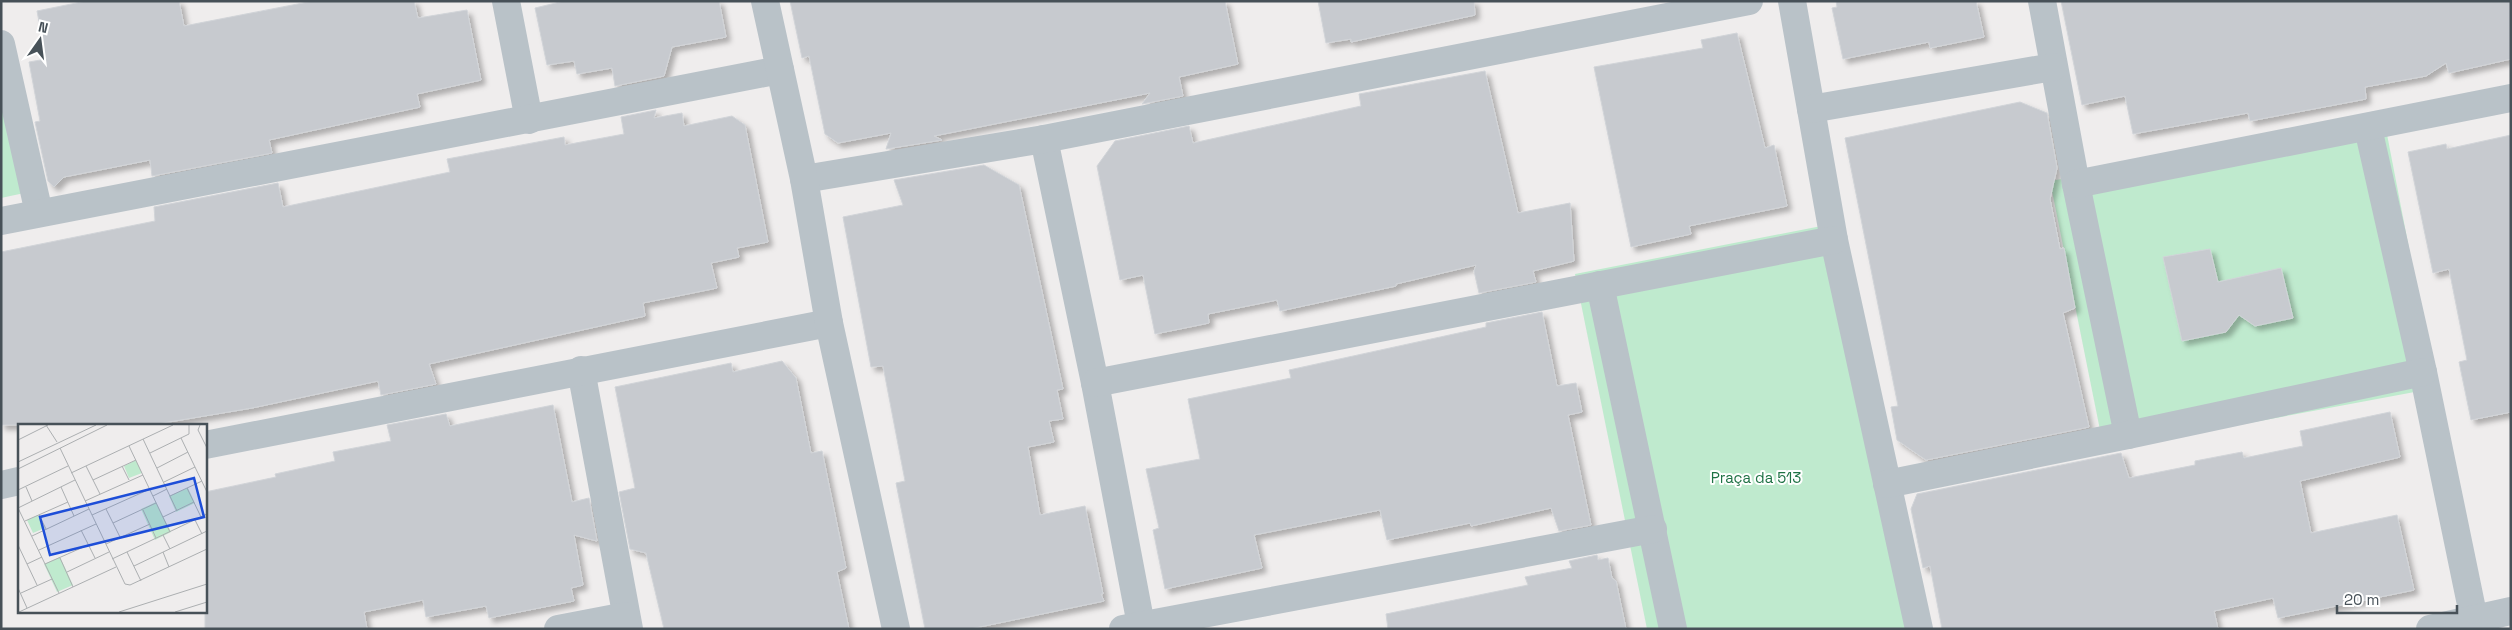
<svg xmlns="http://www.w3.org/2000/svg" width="2512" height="630" font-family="'Space Grotesk',sans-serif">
	<defs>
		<filter id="shadow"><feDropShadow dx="4.5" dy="4.5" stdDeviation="2.5" flood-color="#0004"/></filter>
	</defs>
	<rect width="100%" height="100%" fill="#efeded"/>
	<!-- green -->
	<g fill="#bfeace">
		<polygon points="1,66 29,192 1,198"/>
		<polygon points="2385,124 2436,388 2104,450 2050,181"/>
		<polygon points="1842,222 1930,629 1647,629 1575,274"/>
	</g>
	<!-- building -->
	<g fill="#c7cacf" stroke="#d1d4d8" filter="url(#shadow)">
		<polygon points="86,1 179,1 184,26 313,1 414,1 418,18 467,10 481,80 417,94 420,107 269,140 272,153 152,176 150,160 64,177 54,187 48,181 35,122 40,121 29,62 46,59 37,11"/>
		<polygon points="564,1 719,1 726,37 672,47 664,76 615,86 612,68 577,74 574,61 547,65 535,8"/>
		<polygon points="790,1 1225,1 1238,64 1179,77 1183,96 1142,104 1150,93 934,136 942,140 886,149 891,133 838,143 825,134 809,56 802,58"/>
		<polygon points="1318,1 1474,1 1475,15 1351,42 1351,39 1326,43"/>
		<polygon points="1836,1 1976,1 1984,37 1930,48 1929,42 1843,59 1832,8 1837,7"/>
		<polygon points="2061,1 2511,1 2511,59 2449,73 2446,63 2426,76 2365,87 2366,99 2250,121 2248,113 2133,134 2125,96 2082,105"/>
		<polygon points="1737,33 1765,148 1774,145 1787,206 1689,226 1691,234 1631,247 1594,67 1703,48 1701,40"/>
		<polygon points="1485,71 1518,213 1570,203 1574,261 1533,271 1536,282 1479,293 1474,271 1476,265 1396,284 1396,286 1280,311 1277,300 1208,314 1209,323 1155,334 1143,275 1120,280 1097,166 1115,141 1189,126 1193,143 1361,106 1359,94"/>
		<polygon points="2020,102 2047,113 2057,168 2050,199 2060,249 2064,248 2075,308 2063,313 2089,427 1926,460 1897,440 1891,407 1898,406 1845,138"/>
		<polygon points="656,110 654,118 682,113 684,126 732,116 745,125 768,242 737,248 739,257 711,263 717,288 643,303 645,316 429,364 436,384 381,395 378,381 252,408 151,425 1,425 1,252 155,221 154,207 278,183 283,207 450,172 447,159 564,137 565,145 624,134 621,117"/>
		<polygon points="2511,135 2511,412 2471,420 2459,362 2467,360 2449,269 2433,273 2408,152 2446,144 2447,149"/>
		<polygon points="984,165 1019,185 1063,389 1057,390 1063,419 1049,421 1054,442 1028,447 1040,515 1085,506 1103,594 1101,594 1104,601 970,629 925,629 896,483 905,481 883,366 871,367 843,217 903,205 894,180"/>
		<polygon points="2210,249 2218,282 2281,268 2293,318 2255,326 2239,315 2226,332 2182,341 2163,257"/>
		<polygon points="1542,312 1557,386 1576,383 1582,412 1568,415 1591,525 1559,531 1551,508 1471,526 1470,523 1387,540 1380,510 1254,535 1262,568 1165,589 1153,530 1159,528 1146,469 1200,459 1188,399 1291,378 1289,370 1486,327 1486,323"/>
		<polygon points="782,361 796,378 811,453 822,451 846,568 837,572 849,629 664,629 646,553 630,549 619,492 635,488 615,387 731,363 733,372"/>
		<polygon points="553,405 572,502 589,498 597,541 574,535 583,585 571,588 574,601 489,618 486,606 426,617 423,600 364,612 367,629 205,629 205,492 276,477 275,474 335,461 333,452 391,441 387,425 446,414 450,426"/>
		<polygon points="2390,412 2400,457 2300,481 2311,533 2397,515 2414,590 2278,618 2273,598 2214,611 2218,629 1942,629 1930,566 1923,568 1911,509 1917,494 2121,453 2129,478 2195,465 2195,461 2242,452 2244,458 2303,446 2300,431"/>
		<polygon points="1597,555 1598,560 1608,558 1612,578 1616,581 1626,629 1388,629 1386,614 1528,585 1525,577 1572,568 1569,561"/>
	</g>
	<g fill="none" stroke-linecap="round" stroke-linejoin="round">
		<!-- minor -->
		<g stroke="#b9c2c8" stroke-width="28">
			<polyline points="506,1 529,120"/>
			<polyline points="1792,1 1834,240 1919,629"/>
			<polyline points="2042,1 2076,184 2128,435"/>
			<polyline points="1,44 39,213"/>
			<polyline points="1811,109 2053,67"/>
			<polyline points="2368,128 2423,372 2474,619"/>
			<polyline points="1044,139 1095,383 1141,625"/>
			<polyline points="804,179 1044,139 1749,1"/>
			<polyline points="2076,184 2511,98"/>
			<polyline points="1,221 780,70"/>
			<polyline points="1600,285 1673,629"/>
			<polyline points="581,370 629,629"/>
			<polyline points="1095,383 1834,240"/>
			<polyline points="205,445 829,323"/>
			<polyline points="1887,484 2128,435 2423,372"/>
			<polyline points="1,485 19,481"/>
			<polyline points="558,629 626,616"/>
			<polyline points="1123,629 1653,529"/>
			<polyline points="2430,629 2511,611"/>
		</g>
		<!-- tertiary -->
		<polyline stroke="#b9c2c8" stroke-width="28" points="765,1 804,179 829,323 896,629"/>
	</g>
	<g text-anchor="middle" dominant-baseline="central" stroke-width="4" stroke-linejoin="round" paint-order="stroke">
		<!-- park labels -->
		<g font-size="15" fill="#1f7245" stroke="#fff">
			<text x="1756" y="477">Praça da 513</text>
		</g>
	</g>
	<!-- overview -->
	<g transform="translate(18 424)">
		<rect width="189" height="189" fill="#efeded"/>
		<path d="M118,36L124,49L111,54L106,42ZM170,64L177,79L158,88L151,72ZM138,78L153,108L137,116L123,85ZM20,91L27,104L15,109L9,96ZM42,133L55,161L39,168L26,140Z" fill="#bfeace"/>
		<path fill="none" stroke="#acafb1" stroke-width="1" d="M28,1L39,18M182,1L180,6L189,24M163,14L189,68M125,15L159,87M0,16L30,1M111,22L152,108M42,24L107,160L112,161L189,125M132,29L171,10V1M0,38L78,1M68,42L82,70M104,42L111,56M139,44L170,28M0,45L89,1M53,49L155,1M75,56L118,36M146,58L177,43M8,63L14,77M43,63L56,92M169,64L183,93M0,66L50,42M135,72L149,65M152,72L184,57M67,77L125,51M0,84L41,169M0,84L57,56M88,85L102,113M125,86L138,114M21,91L28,105M74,91L132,65M145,93L176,78M177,96L184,110M7,97L50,78M95,99L138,79M63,106L77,134M145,111L152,125M14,112L71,85M88,120L132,100M0,121L19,161M21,126L78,100M109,128L123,157M145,128L151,143M42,134L55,163M94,135L189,90M9,140L24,133M27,140L70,121M116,142L189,107M49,148L91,128M0,164L9,184M3,169L34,155M1,188L98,143M101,188L189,160M157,188L189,178"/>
		<path fill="#1d4ed8" fill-opacity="0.15" stroke="#1d4ed8" stroke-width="2.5" d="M176,54L186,93L32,131L22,93Z"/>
		<rect width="189" height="189" fill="none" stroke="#475158" stroke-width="2.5"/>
	</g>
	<!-- border -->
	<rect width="2512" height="630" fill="none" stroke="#475158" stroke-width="5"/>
	<!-- north arrow -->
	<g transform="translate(40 40) rotate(14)" stroke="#ffffff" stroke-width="4" paint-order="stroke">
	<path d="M0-4L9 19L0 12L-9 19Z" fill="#475158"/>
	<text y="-8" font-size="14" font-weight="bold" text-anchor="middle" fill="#475158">N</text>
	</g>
	<!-- scale -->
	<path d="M2337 605v8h120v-8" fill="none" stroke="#475158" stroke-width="2.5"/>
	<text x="2344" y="605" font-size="15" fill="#475158" stroke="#ffffff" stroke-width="4" paint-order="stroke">20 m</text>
</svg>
